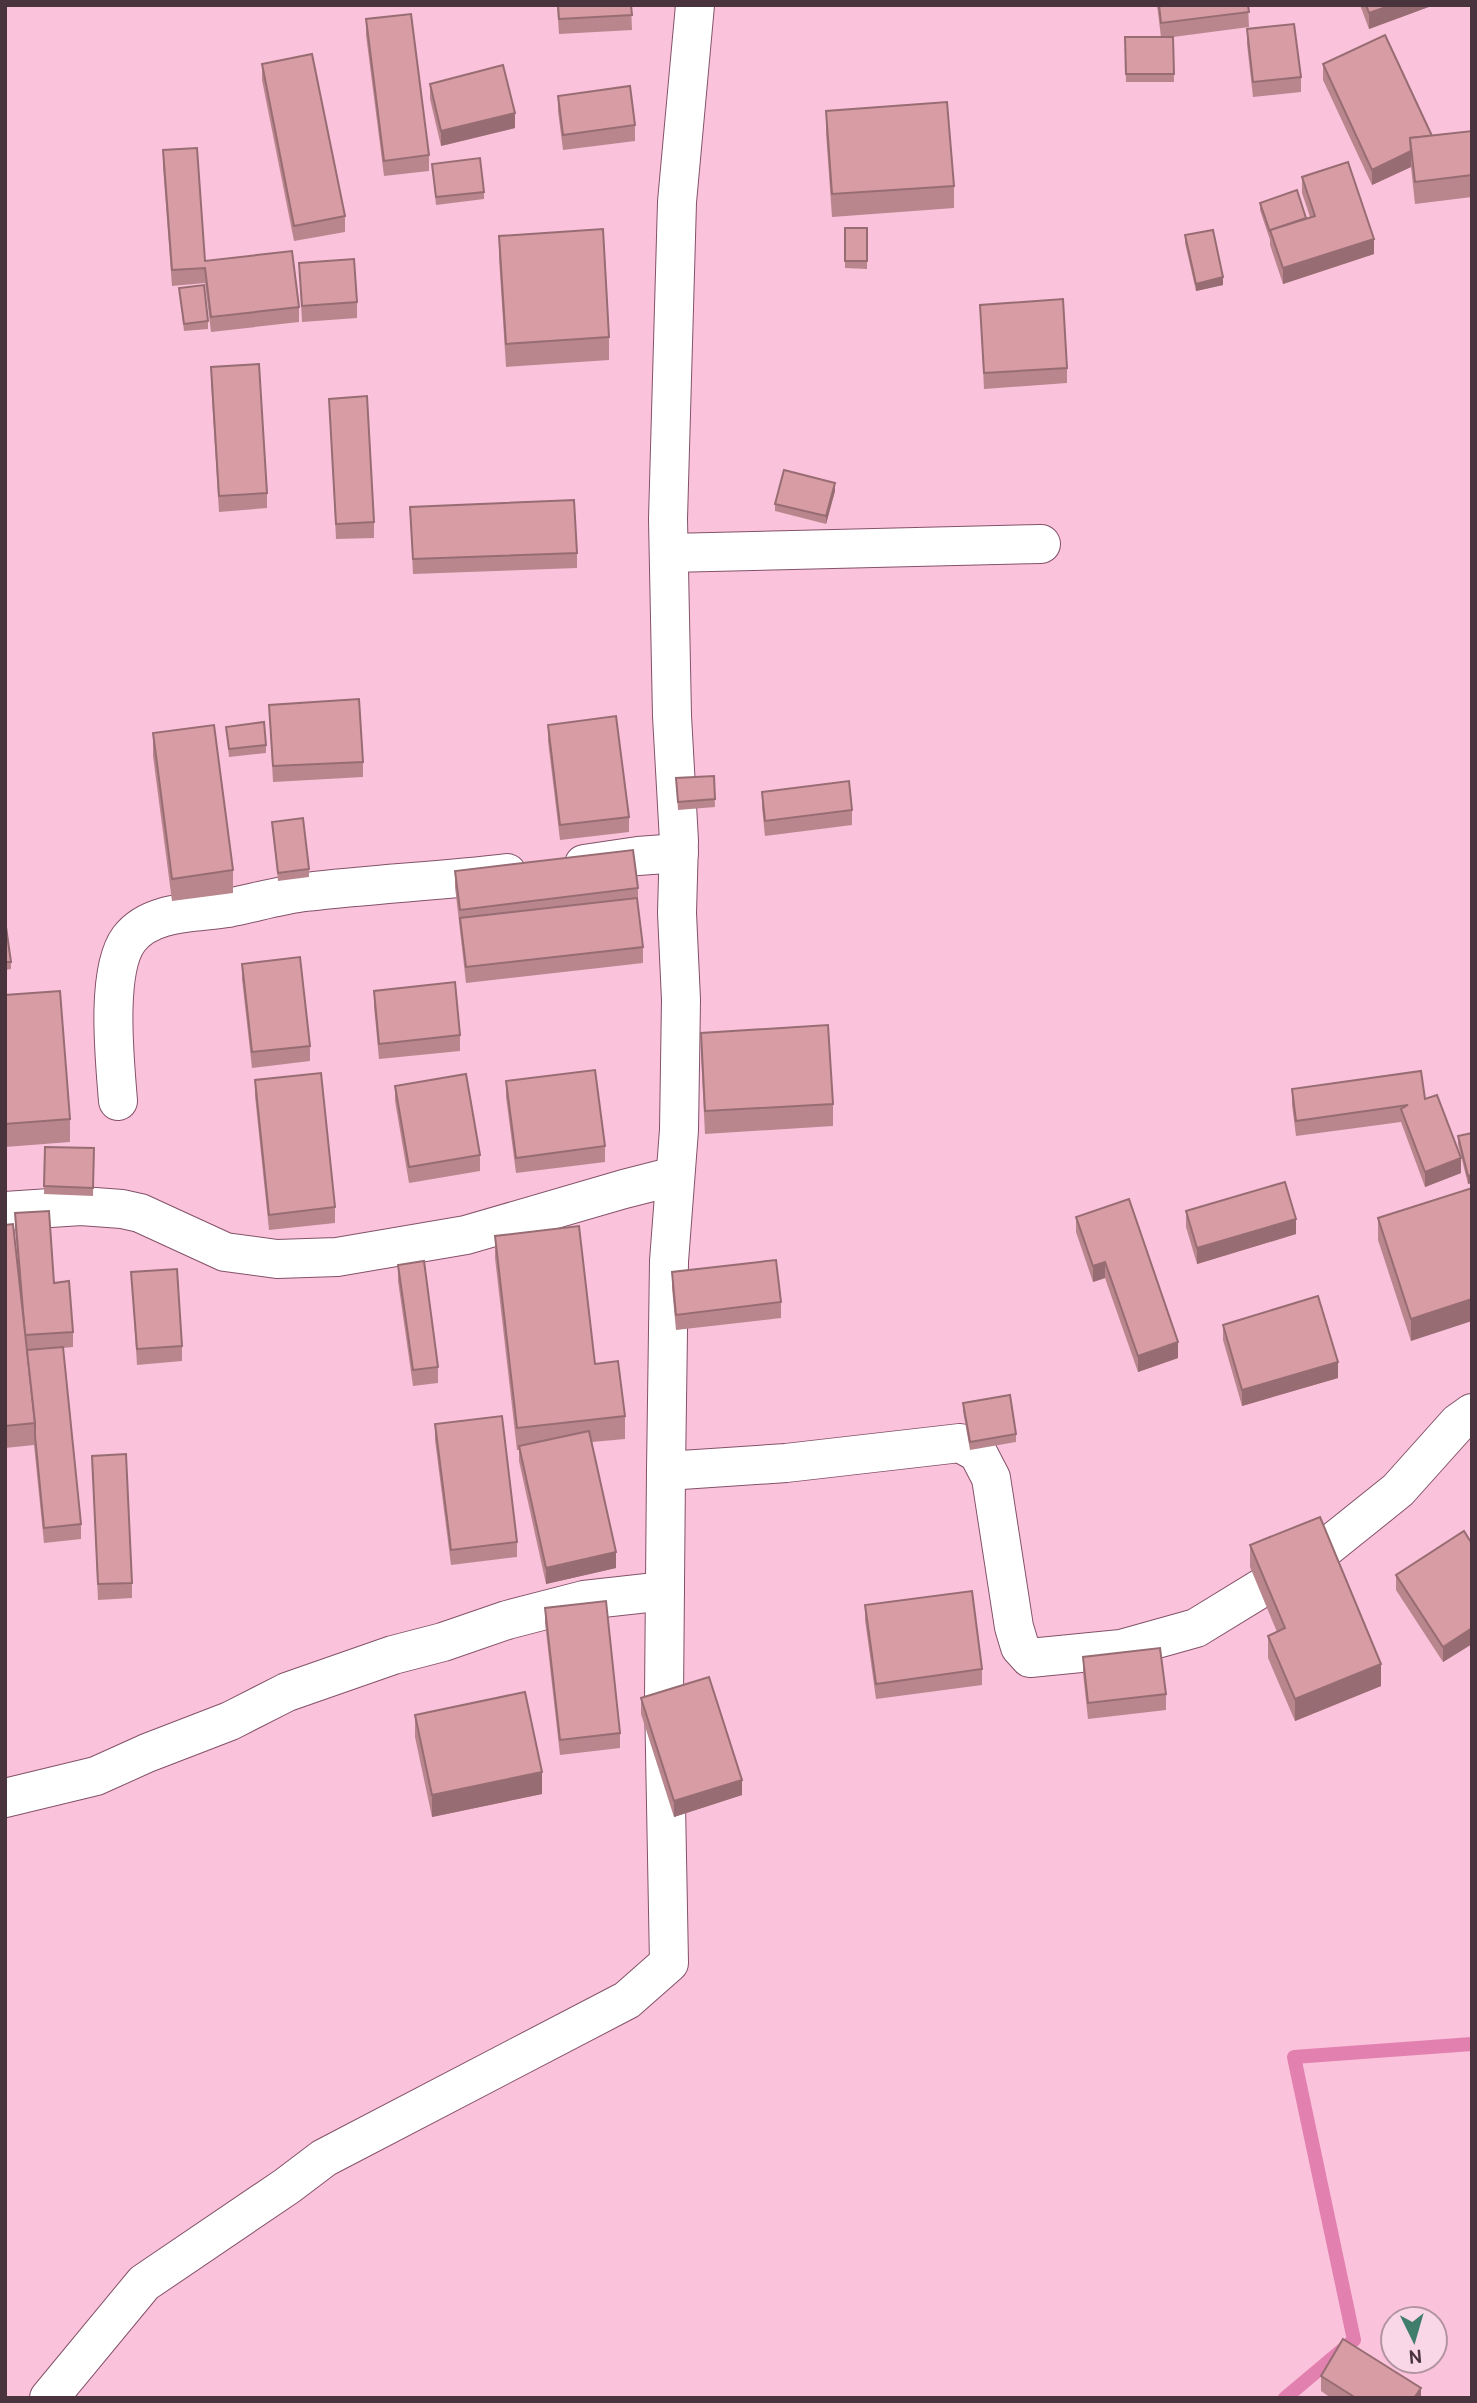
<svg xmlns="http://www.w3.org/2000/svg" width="1477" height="2403" font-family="Cabin,sans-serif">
	<rect width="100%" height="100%" fill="#fbc2db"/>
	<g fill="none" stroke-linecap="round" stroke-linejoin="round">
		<!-- stream -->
		<polyline stroke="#e280b0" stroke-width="14" points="1285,2398 1354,2340 1294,2057 1472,2044"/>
		<defs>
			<g id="minor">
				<polyline points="669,553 1041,544"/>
				<polyline points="584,864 638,856 679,853"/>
				<path d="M118,1101C115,1062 105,971 129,939C151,910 196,913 228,908C254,903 280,895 306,892C373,884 440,881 507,873"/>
				<polyline points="5,1211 81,1206 122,1209 140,1213 225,1252 277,1259 337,1257 466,1235 624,1189 675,1176"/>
				<polyline points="666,1471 786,1463 960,1443 978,1453 991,1478 1014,1627 1020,1647 1030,1658 1121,1649 1196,1628 1322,1551 1398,1490 1458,1423 1472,1413"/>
				<polyline points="5,1798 96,1776 147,1753 230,1721 287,1692 393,1655 443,1642 507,1620 584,1600 665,1591"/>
				<polyline points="49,2398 144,2283 287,2186 324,2158 627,2000 669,1963 664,1698 666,1471 669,1261 679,1130 681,1000 677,913 679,841 672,716 668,519 677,202 695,5"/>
			</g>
		</defs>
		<!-- minor casing -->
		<use href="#minor" stroke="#835269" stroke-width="40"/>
		<!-- minor -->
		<use href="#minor" stroke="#fff" stroke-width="38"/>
	</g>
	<!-- wall -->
	<g fill="#ba868d">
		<polygon points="557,5 631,5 632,30 559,34"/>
		<polygon points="1157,5 1248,5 1249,27 1173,37 1174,82 1126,82 1125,37 1161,37"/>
		<polygon points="1360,5 1434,5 1369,29"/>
		<polygon points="366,19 429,155 429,171 384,176 366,35"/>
		<polygon points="1247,29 1301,77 1301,92 1253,97 1247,44"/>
		<polygon points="262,64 345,216 345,232 294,241 262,80"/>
		<polygon points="1323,64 1432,136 1472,131 1472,197 1415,204 1411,167 1372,185 1323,80"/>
		<polygon points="430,84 515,128 441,146 430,99"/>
		<polygon points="558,96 635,125 635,141 563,150 558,111"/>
		<polygon points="826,111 954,186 954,208 832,217 826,133"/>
		<polygon points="163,150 205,261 299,307 299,322 211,332 205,283 172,286 163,166"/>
		<polygon points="432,164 484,192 484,199 436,205"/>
		<polygon points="1302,177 1374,254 1283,284 1270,245 1270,240 1260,210 1260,203 1306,218 1310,217 1302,193"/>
		<polygon points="845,228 867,228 867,269 845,268"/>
		<polygon points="1185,235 1223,285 1196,291 1185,243"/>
		<polygon points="499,236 609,337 609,360 506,367 499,258"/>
		<polygon points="299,263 357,302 357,318 302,322"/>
		<polygon points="179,288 208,321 208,329 184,331"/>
		<polygon points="980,305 1067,368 1067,383 984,389"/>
		<polygon points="211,367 267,493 267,508 219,512 211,382"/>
		<polygon points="329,399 374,522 374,538 336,539"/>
		<polygon points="835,491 826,524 775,511 775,504"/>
		<polygon points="410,507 577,553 577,568 413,574"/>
		<polygon points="269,705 363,762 363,777 273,782"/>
		<polygon points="548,725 629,817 629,832 560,840 548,741"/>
		<polygon points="226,727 266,745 266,753 229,757"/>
		<polygon points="153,733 233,870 233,893 172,901 153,756"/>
		<polygon points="714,776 715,807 678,810 676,778"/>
		<polygon points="762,792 852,810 852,825 765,836 762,807"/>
		<polygon points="272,822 309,869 309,877 278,881"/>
		<polygon points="455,871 638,888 638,903 643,947 643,963 466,983 455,887"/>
		<polygon points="5,920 11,962 11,969 5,970"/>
		<polygon points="242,964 310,1046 310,1061 252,1068 242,979"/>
		<polygon points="374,991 460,1035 460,1051 379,1059 374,1006"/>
		<polygon points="5,995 70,1119 70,1142 5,1147"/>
		<polygon points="701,1033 833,1104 833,1126 705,1134 701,1055"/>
		<polygon points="255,1080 335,1207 335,1223 269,1230 255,1096"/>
		<polygon points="506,1081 605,1146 605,1162 516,1173 506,1097"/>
		<polygon points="395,1086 480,1155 480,1171 409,1183 395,1101"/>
		<polygon points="1292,1089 1425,1099 1461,1173 1425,1187 1401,1122 1296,1136 1292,1105"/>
		<polygon points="1472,1133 1468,1184 1458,1144 1458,1136"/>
		<polygon points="45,1147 94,1148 93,1196 44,1194"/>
		<polygon points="1472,1188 1411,1341 1378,1240 1378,1218"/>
		<polygon points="1186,1211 1296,1234 1197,1264 1186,1227"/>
		<polygon points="15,1213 54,1283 73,1332 73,1347 63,1348 81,1524 81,1539 44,1543 34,1445 5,1448 5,1225 19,1278 15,1228"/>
		<polygon points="1076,1217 1178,1358 1138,1372 1105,1278 1093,1282 1076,1232"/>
		<polygon points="495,1236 595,1364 625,1416 625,1439 592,1442 616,1568 546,1584 519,1461 519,1450 517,1450 495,1258"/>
		<polygon points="398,1265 438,1367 438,1383 413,1386 398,1281"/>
		<polygon points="131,1272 182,1346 182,1361 137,1365"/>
		<polygon points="672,1272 781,1302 781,1318 676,1330 672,1288"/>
		<polygon points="1223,1325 1338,1378 1242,1406 1223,1340"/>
		<polygon points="963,1403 1016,1434 1016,1442 970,1450 963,1411"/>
		<polygon points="435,1424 517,1542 517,1557 451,1565 435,1440"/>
		<polygon points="92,1456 132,1583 132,1598 98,1600"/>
		<polygon points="1472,1544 1472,1644 1443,1662 1396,1590 1396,1575"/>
		<polygon points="1250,1545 1381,1686 1295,1721 1268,1658 1268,1636 1277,1632 1250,1567"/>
		<polygon points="865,1605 982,1669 982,1685 876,1699 865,1620"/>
		<polygon points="545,1608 620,1733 620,1748 560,1755 545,1623"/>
		<polygon points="1083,1657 1166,1694 1166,1710 1088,1719 1083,1673"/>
		<polygon points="641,1698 742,1795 674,1817 641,1714"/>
		<polygon points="415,1715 542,1794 432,1817 415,1737"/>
		<polygon points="1321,2376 1421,2398 1331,2398 1321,2391"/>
	</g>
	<!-- shaded-wall -->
	<g fill="#976d73">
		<polygon points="1392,5 1434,5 1369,29 1369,13"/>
		<polygon points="515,113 515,128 441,146 441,131"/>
		<polygon points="1411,151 1411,167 1372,185 1372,170"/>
		<polygon points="1374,239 1374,254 1283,284 1283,268"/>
		<polygon points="1223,277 1223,285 1196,291 1196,284"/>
		<polygon points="835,483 835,491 826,524 826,516"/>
		<polygon points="1461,1158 1461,1173 1425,1187 1425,1172"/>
		<polygon points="1472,1175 1472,1183 1468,1184 1468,1176"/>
		<polygon points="1296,1219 1296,1234 1197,1264 1197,1248"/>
		<polygon points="1105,1262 1105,1278 1093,1282 1093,1266"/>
		<polygon points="1472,1299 1472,1321 1411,1341 1411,1319"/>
		<polygon points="1178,1342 1178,1358 1138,1372 1138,1356"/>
		<polygon points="1338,1362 1338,1378 1242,1406 1242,1390"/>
		<polygon points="616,1552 616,1568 546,1584 546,1568"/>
		<polygon points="1472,1628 1472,1644 1443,1662 1443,1647"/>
		<polygon points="1381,1664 1381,1686 1295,1721 1295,1699"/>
		<polygon points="542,1772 542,1794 432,1817 432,1795"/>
		<polygon points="742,1780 742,1795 674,1817 674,1801"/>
		<polygon points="1421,2388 1421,2398 1414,2398"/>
	</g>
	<!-- building -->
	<g fill="#d89ca4" stroke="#976d73" stroke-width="2">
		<polygon points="558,5 631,5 632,15 559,19"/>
		<polygon points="1159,5 1248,5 1249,12 1161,23"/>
		<polygon points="1366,5 1392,5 1369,13"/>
		<polygon points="411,14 429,155 384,161 366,19"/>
		<polygon points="1294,24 1301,77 1253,82 1247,29"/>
		<polygon points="1385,35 1432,136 1410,138 1411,151 1372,170 1323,64"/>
		<polygon points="1125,37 1173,37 1174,74 1126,74"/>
		<polygon points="312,54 345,216 294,226 262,64"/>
		<polygon points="503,65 515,113 441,131 430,84"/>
		<polygon points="630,86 635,125 563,135 558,96"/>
		<polygon points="947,102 954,186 832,194 826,111"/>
		<polygon points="1472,131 1472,175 1415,182 1410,138"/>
		<polygon points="197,148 205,261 292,251 299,307 211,317 205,268 172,270 163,150"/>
		<polygon points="480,158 484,192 436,197 432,164"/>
		<polygon points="1348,162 1374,239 1283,268 1270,230 1315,216 1302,177"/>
		<polygon points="1297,190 1306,218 1270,230 1270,232 1260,203"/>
		<rect x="845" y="228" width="22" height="33"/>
		<polygon points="603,229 609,337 506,344 499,236"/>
		<polygon points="1213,230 1223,277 1196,284 1185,235"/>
		<polygon points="354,259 357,302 302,306 299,263"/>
		<polygon points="204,285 208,321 184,324 179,288"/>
		<polygon points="1063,299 1067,368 984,373 980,305"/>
		<polygon points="259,364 267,493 219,496 211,367"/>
		<polygon points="367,396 374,522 336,524 329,399"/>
		<polygon points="784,470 835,483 826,516 775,504"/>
		<polygon points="574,500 577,553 413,559 410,507"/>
		<polygon points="359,699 363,762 273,766 269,705"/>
		<polygon points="616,716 629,817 560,825 548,725"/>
		<polygon points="264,722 266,745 229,749 226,727"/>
		<polygon points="214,725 233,870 172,879 153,733"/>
		<polygon points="714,776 715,799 678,802 676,778"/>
		<polygon points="849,781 852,810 765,821 762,792"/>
		<polygon points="303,818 309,869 278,873 272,822"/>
		<polygon points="633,850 638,888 460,910 455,871"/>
		<polygon points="637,898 643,947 466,967 460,918"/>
		<polygon points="5,920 11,962 5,962"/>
		<polygon points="300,957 310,1046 252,1052 242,964"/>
		<polygon points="455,982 460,1035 379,1044 374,991"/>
		<polygon points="60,991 70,1119 5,1124 5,995"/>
		<polygon points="828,1025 833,1104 705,1111 701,1033"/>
		<polygon points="595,1070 605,1146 516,1158 506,1081"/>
		<polygon points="1421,1071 1425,1099 1437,1095 1461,1158 1425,1172 1401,1109 1408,1105 1296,1121 1292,1089"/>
		<polygon points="321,1073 335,1207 269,1215 255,1080"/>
		<polygon points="466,1074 480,1155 409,1167 395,1086"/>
		<polygon points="1472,1133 1472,1175 1468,1176 1458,1136"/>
		<polygon points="45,1147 94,1148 93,1188 44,1186"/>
		<polygon points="1285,1182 1296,1219 1197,1248 1186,1211"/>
		<polygon points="1472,1188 1472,1299 1411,1319 1378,1218"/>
		<polygon points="1129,1199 1178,1342 1138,1356 1105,1262 1093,1266 1076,1217"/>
		<polygon points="49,1211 54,1283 69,1281 73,1332 25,1335 15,1213"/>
		<polygon points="13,1224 35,1423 5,1426 5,1225"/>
		<polygon points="579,1226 595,1364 618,1361 625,1416 517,1428 495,1236"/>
		<polygon points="776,1260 781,1302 676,1315 672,1272"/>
		<polygon points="424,1261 438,1367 413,1370 398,1265"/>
		<polygon points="177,1269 182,1346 137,1349 131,1272"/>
		<polygon points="1318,1296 1338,1362 1242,1390 1223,1325"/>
		<polygon points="63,1347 81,1524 44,1528 35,1436 35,1423 27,1350"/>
		<polygon points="1010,1395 1016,1434 970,1442 963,1403"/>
		<polygon points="502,1416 517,1542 451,1550 435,1424"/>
		<polygon points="589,1431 616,1552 546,1568 519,1446"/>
		<polygon points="126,1454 132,1583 98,1584 92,1456"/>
		<polygon points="1320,1517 1381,1664 1295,1699 1268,1636 1285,1628 1250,1545"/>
		<polygon points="1464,1531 1472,1544 1472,1628 1443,1647 1396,1575"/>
		<polygon points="972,1591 982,1669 876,1684 865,1605"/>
		<polygon points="606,1601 620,1733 560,1740 545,1608"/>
		<polygon points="1160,1648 1166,1694 1088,1703 1083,1657"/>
		<polygon points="709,1677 742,1780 674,1801 641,1698"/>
		<polygon points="525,1692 542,1772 432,1795 415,1715"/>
		<polygon points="1343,2339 1421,2388 1414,2398 1356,2398 1321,2376"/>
	</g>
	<!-- border -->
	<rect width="1477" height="2403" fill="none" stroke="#49333d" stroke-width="14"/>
	<!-- north arrow -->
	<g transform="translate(1414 2340) rotate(175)"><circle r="33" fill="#fad7e6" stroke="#b395a2" stroke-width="2"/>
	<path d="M0-5L12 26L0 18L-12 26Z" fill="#407d6a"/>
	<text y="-10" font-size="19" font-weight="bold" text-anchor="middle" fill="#49333d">N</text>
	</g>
</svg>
